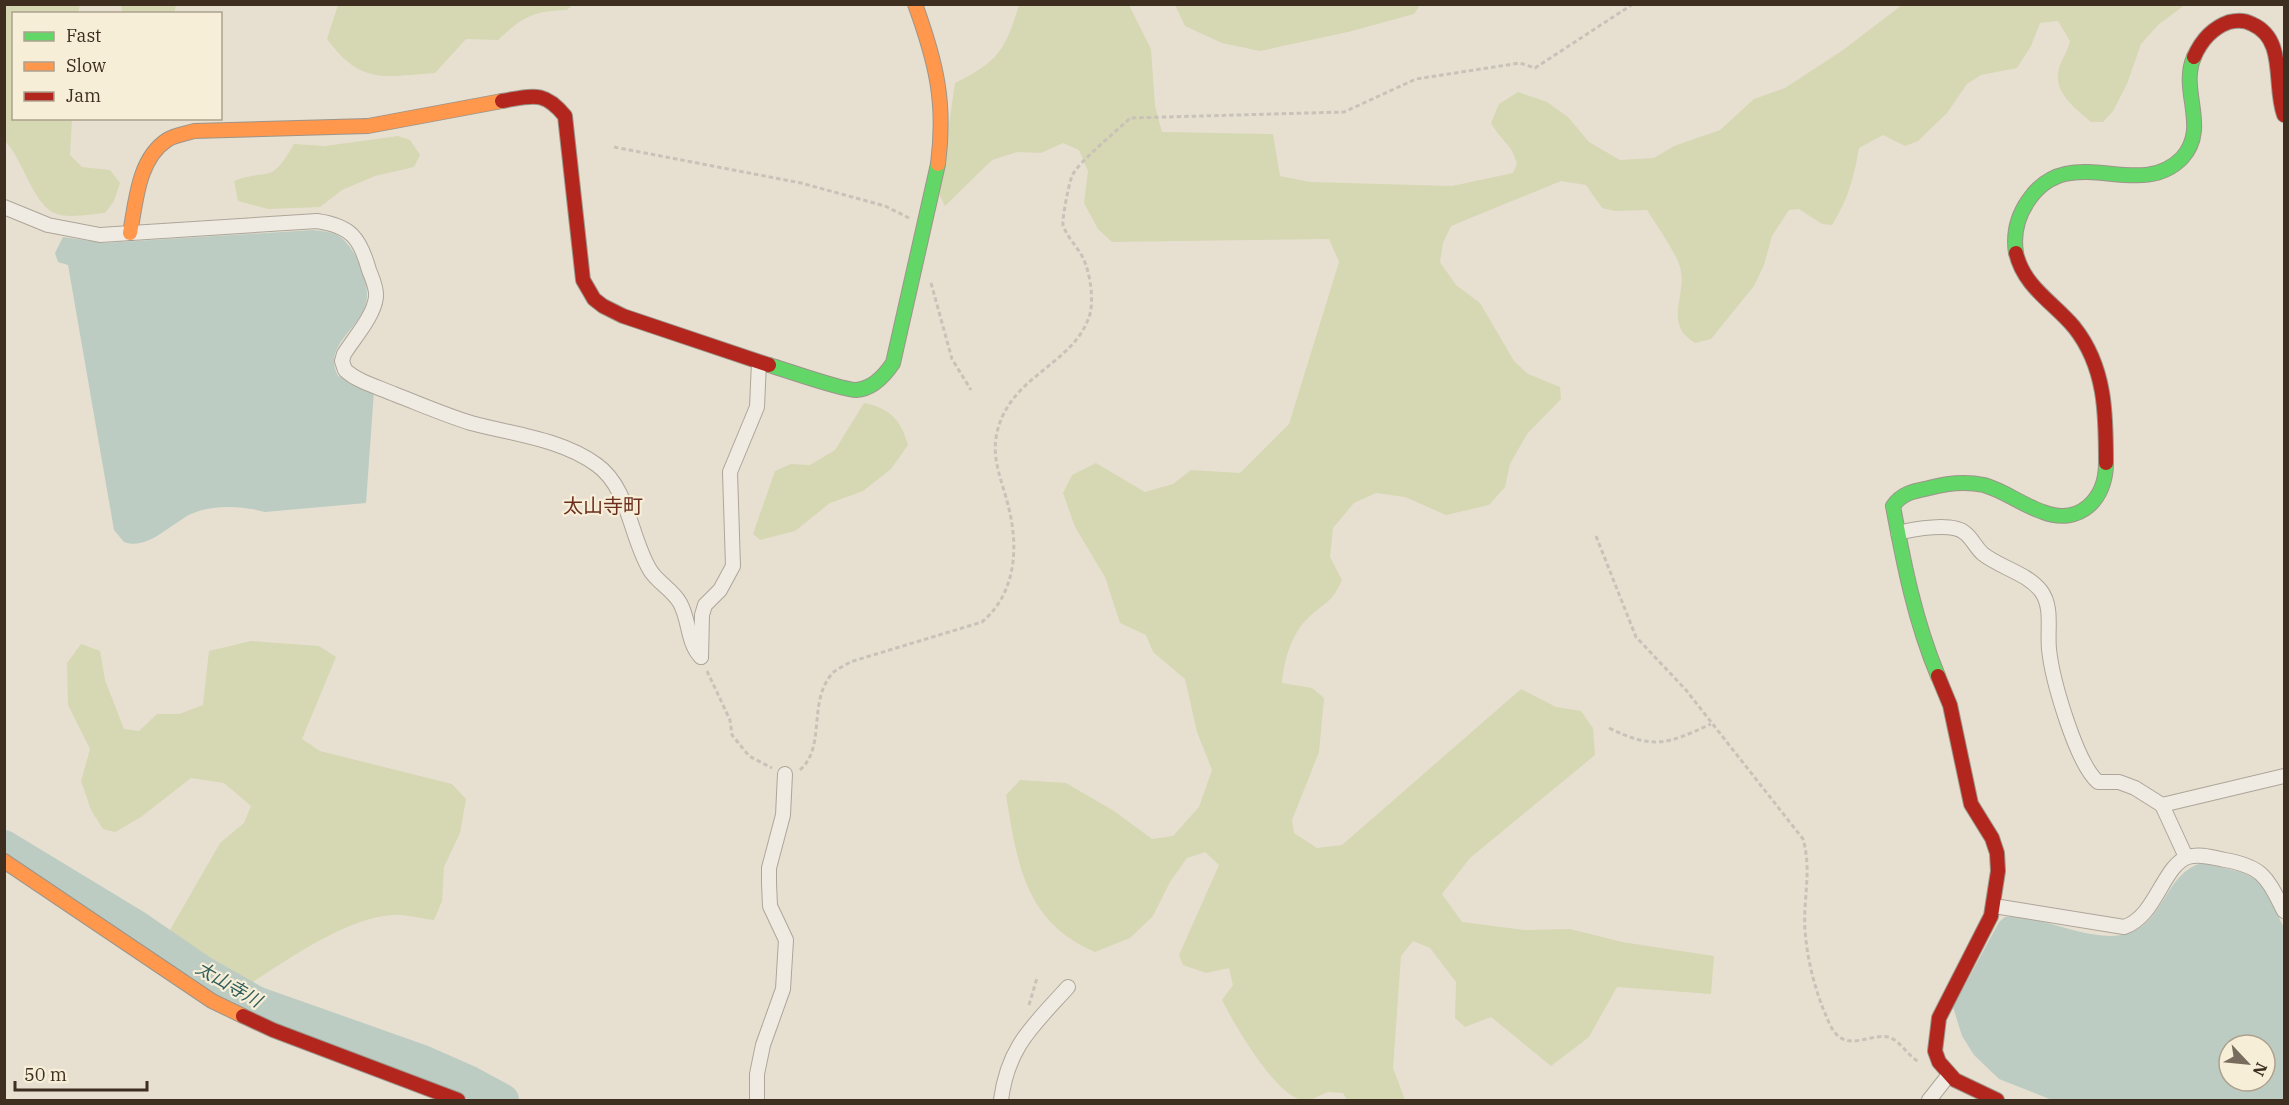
<svg xmlns="http://www.w3.org/2000/svg" width="2289" height="1105" font-family="'IBM Plex Serif','Noto Sans JP',serif">
	<rect width="100%" height="100%" fill="#e7e0d1"/>
	<!-- green -->
	<g fill="#d6d7b3">
		<path d="M4,5H80L78,13L14,14V118L72,119L70,155L82,167L110,170L120,183L114,201L105,213C91,214 66,219 54,213C32,202 23,159 5,141Z"/>
		<polygon points="121,5 176,5 174,14 122,13"/>
		<path d="M338,5V4L572,5L567,10C532,11 523,17 498,40L466,39L435,73C383,76 362,86 327,39Z"/>
		<path d="M1019,5H1129L1151,49L1155,106L1162,132L1273,134L1280,176L1310,182L1452,186L1513,173L1517,164C1512,144 1501,141 1491,123L1499,104L1518,92L1547,102L1568,117L1589,142L1620,160L1654,158L1674,146L1720,130L1754,99L1785,88L1843,50L1902,5H2185L2159,24L2141,44L2127,84L2113,111L2103,122H2091C2075,108 2052,92 2059,68C2062,58 2068,51 2070,41L2058,21L2040,23L2031,46L2017,68L1981,75L1967,84L1947,113L1918,141L1905,146L1883,135L1859,148C1854,177 1848,200 1832,225L1822,224L1799,209L1789,210L1772,236L1764,265L1754,286L1711,339L1695,343C1662,323 1688,296 1680,267C1677,254 1655,223 1647,210L1615,211L1602,208L1586,185L1561,181L1451,226L1443,243L1440,262L1456,285L1480,303L1514,361L1528,374L1560,387L1561,399L1527,434L1510,464L1505,487L1489,505L1446,515L1405,497L1376,493L1354,503L1333,528L1330,557L1342,580C1332,603 1325,602 1308,618C1291,635 1284,660 1282,683L1312,688L1324,698L1319,752L1292,820L1294,833L1317,848L1342,845L1521,689L1556,707L1581,711L1593,728L1595,755L1470,858L1442,894L1462,922L1525,930L1570,929L1622,942L1714,956L1711,994L1617,987L1589,1037L1551,1066L1491,1017L1465,1027L1455,1018L1456,982L1430,948L1413,941L1401,956L1393,1068L1405,1100H1347L1343,1093C1338,1093 1333,1092 1329,1092C1320,1094 1312,1102 1302,1100C1275,1095 1234,1024 1222,1000L1233,985L1229,968L1206,973L1183,965L1179,955L1219,865L1205,852L1187,858L1170,882L1153,916L1130,938L1095,952C1024,922 1017,862 1006,795L1020,780L1066,783L1114,811L1152,839L1173,836L1199,807L1212,770L1197,732L1185,679L1153,652L1146,635L1120,623L1105,577L1075,527L1063,493L1072,475L1096,463L1145,492L1173,484L1191,470L1240,473L1289,424L1339,262L1329,239L1112,242L1098,229L1084,203L1088,171L1079,150L1063,143L1041,153L1017,152L992,160L945,206L939,194L955,83C999,61 1005,50 1019,5Z"/>
		<polygon points="1175,5 1420,5 1414,14 1348,32 1260,51 1222,43 1185,26"/>
		<path d="M398,136L410,140L420,155L414,167L375,176L342,190L320,207L268,209L238,201L234,181C270,167 269,187 294,144L325,146Z"/>
		<path d="M864,403C890,408 901,420 908,445L891,469L863,491L830,503L795,531L760,540L753,534L775,471L791,464L810,465L835,450Z"/>
		<path d="M251,641L319,646L336,657L302,739L320,751L452,784L466,799L460,833L444,867L442,901L434,920C421,919 405,914 392,915C346,918 285,961 247,986L211,969L166,937L220,843L244,823L251,806L224,783L191,778L141,817L115,832L103,829L91,810L81,781L90,749L68,705L67,663L81,644L100,651L105,680L124,729L139,731L157,714H179L203,705L209,651Z"/>
	</g>
	<!-- water -->
	<g fill="#bcccc2" fill-rule="evenodd">
		<path d="M313,230C323,231 336,232 343,239C357,252 371,285 366,303C360,330 322,345 338,376L374,391L366,503L265,512C243,506 213,504 191,514C172,523 147,551 124,542L114,530L68,265L58,262L55,253L63,237L104,243Z"/>
		<path d="M2202,863L2241,872L2258,880L2265,888L2284,928V1100H2052L1999,1079L1974,1055L1962,1036L1953,1007L1999,922L2005,917C2044,914 2094,947 2132,932C2164,919 2167,872 2202,863ZM2229,1045H2265V1081H2229Z"/>
	</g>
	<g fill="none" stroke-linecap="round" stroke-linejoin="round">
		<!-- river -->
		<polyline stroke="#bcccc2" stroke-width="32" points="4,846 136,926 203,972 256,1002 420,1060 470,1082 503,1100"/>
		<defs>
			<g id="street">
				<path d="M4,207L48,225L100,235L317,221C351,226 360,238 369,270C372,278 377,288 376,297C374,316 354,338 344,354L342,361L345,370C358,382 378,387 394,394C420,404 445,415 471,423C512,434 562,439 597,465C629,488 630,537 650,570C657,582 673,590 680,603C690,621 687,643 701,657"/>
				<path d="M1898,533C1913,529 1953,522 1965,533C1972,538 1976,548 1983,554C2001,568 2027,573 2041,591C2053,607 2047,630 2049,649C2052,679 2076,763 2098,782H2119L2135,788L2162,805L2284,776"/>
				<polyline points="701,657 702,615 705,605 720,590 733,566 730,472 757,407 759,362"/>
				<polyline points="2162,805 2186,857"/>
				<path d="M1994,906L2124,927C2156,917 2163,865 2188,857C2200,853 2214,858 2225,860C2264,867 2267,878 2284,911"/>
				<polyline points="757,1100 757,1074 763,1045 783,989 786,940 770,906 769,883 769,868 783,815 785,774"/>
				<path d="M1001,1100C1008,1046 1033,1026 1068,987"/>
				<polyline points="1929,1100 1948,1076"/>
			</g>
			<g id="fast">
				<path d="M2016,253C2013,234 2017,217 2028,201C2069,139 2138,203 2182,158C2210,127 2179,91 2194,57"/>
				<path d="M769,365C786,370 842,390 856,390C872,389 885,375 893,363L938,164"/>
				<path d="M1938,676C1915,621 1904,565 1893,506C1902,493 1914,491 1929,488C1947,483 1965,481 1984,485C2005,491 2022,505 2043,512C2080,526 2106,499 2106,463"/>
			</g>
			<g id="slow">
				<path d="M915,4C936,62 946,102 938,164"/>
				<path d="M130,233C136,202 138,159 167,140C175,135 185,134 194,131L368,126L502,101"/>
				<polyline points="4,861 212,1001 243,1016"/>
			</g>
			<g id="jam">
				<path d="M2194,57C2201,41 2212,28 2229,22C2237,20 2245,20 2252,24C2287,39 2273,86 2284,115"/>
				<path d="M502,101C533,96 544,90 565,116L583,280L594,299L603,306L623,316L769,365"/>
				<path d="M2016,253C2024,287 2053,302 2074,327C2106,367 2106,415 2106,463"/>
				<polyline points="1938,676 1950,705 1971,804 1992,838 1997,853 1998,871 1991,916 1939,1018 1935,1051 1939,1062 1955,1080 1997,1100"/>
				<polyline points="243,1016 273,1030 458,1100"/>
			</g>
		</defs>
		<!-- street casing -->
		<use href="#street" stroke="#ada599" stroke-width="16"/>
		<!-- fast casing -->
		<use href="#fast" stroke="#9c958a" stroke-width="16"/>
		<!-- slow casing -->
		<use href="#slow" stroke="#9c958a" stroke-width="16"/>
		<!-- jam casing -->
		<use href="#jam" stroke="#9c958a" stroke-width="16"/>
		<!-- path -->
		<g stroke="#c8c2b9" stroke-width="3" stroke-dasharray="4.5 3" stroke-linecap="butt">
			<polyline points="614,147 801,183 885,206 909,218"/>
			<polyline points="931,283 952,359 971,390"/>
			<path d="M1596,536L1636,637L1686,690L1803,839C1812,870 1803,899 1805,930C1807,958 1814,986 1824,1011C1828,1020 1832,1033 1841,1038C1856,1047 1875,1032 1891,1038C1902,1043 1908,1056 1919,1062"/>
			<polyline points="707,671 730,720 732,735 749,756 772,768"/>
			<path d="M1609,728C1654,750 1667,744 1711,724"/>
			<path d="M800,770C826,747 808,703 831,675C835,669 845,666 850,662L982,622C1015,594 1019,550 1009,509C1004,486 992,462 996,438C1006,375 1074,367 1090,314C1094,298 1090,271 1082,256C1076,245 1067,237 1063,225C1062,218 1069,183 1072,176C1077,163 1118,130 1130,118L1344,112L1416,79L1520,63L1535,68L1633,4"/>
			<polyline points="1029,1005 1037,978"/>
		</g>
		<!-- street -->
		<use href="#street" stroke="#efebe3" stroke-width="14"/>
		<!-- fast -->
		<use href="#fast" stroke="#63d668" stroke-width="14"/>
		<!-- slow -->
		<use href="#slow" stroke="#ff974d" stroke-width="14"/>
		<!-- jam -->
		<use href="#jam" stroke="#b3261e" stroke-width="14"/>
	</g>
	<g text-anchor="middle" dominant-baseline="central" stroke-width="4.5" stroke-linejoin="round" paint-order="stroke">
		<!-- water labels -->
		<g font-size="18" font-style="italic" fill="#2f5d5a" stroke="#f7eed8">
			<text transform="translate(229 984) rotate(30)">太山寺川</text>
		</g>
		<!-- quarter labels -->
		<g font-size="20" fill="#6b2e1e" stroke="#f7eed8">
			<text x="603" y="505">太山寺町</text>
		</g>
	</g>
	<!-- border -->
	<rect width="2289" height="1105" fill="none" stroke="#3d2e20" stroke-width="12"/>
	<!-- legend -->
	<rect x="12" y="12" width="210" height="108" fill="#f7eed8" stroke="#ada18e" stroke-width="1.5"/>
	<rect x="24" y="32" width="30" height="9" fill="#63d668" stroke="#ada18e" stroke-width="1.5"/>
	<text x="66" y="42" font-size="18" fill="#3d2e20">Fast</text>
	<rect x="24" y="62" width="30" height="9" fill="#ff974d" stroke="#ada18e" stroke-width="1.5"/>
	<text x="66" y="72" font-size="18" fill="#3d2e20">Slow</text>
	<rect x="24" y="92" width="30" height="9" fill="#b3261e" stroke="#ada18e" stroke-width="1.5"/>
	<text x="66" y="102" font-size="18" fill="#3d2e20">Jam</text>
	<!-- north arrow -->
	<g transform="translate(2247 1063) rotate(116)"><circle r="28" fill="#f7eed8" stroke="#ada18e" stroke-width="1.5"/>
	<path d="M0-4.5L10 22L0 15L-10 22Z" fill="#786c5e"/>
	<text y="-9" font-size="16" font-weight="bold" text-anchor="middle" fill="#3d2e20">N</text>
	</g>
	<!-- scale -->
	<path d="M15 1081v9h132v-9" fill="none" stroke="#3d2e20" stroke-width="3"/>
	<text x="24" y="1081" font-size="18" fill="#3d2e20" stroke="#f7eed8" stroke-width="4.5" paint-order="stroke">50 m</text>
</svg>
